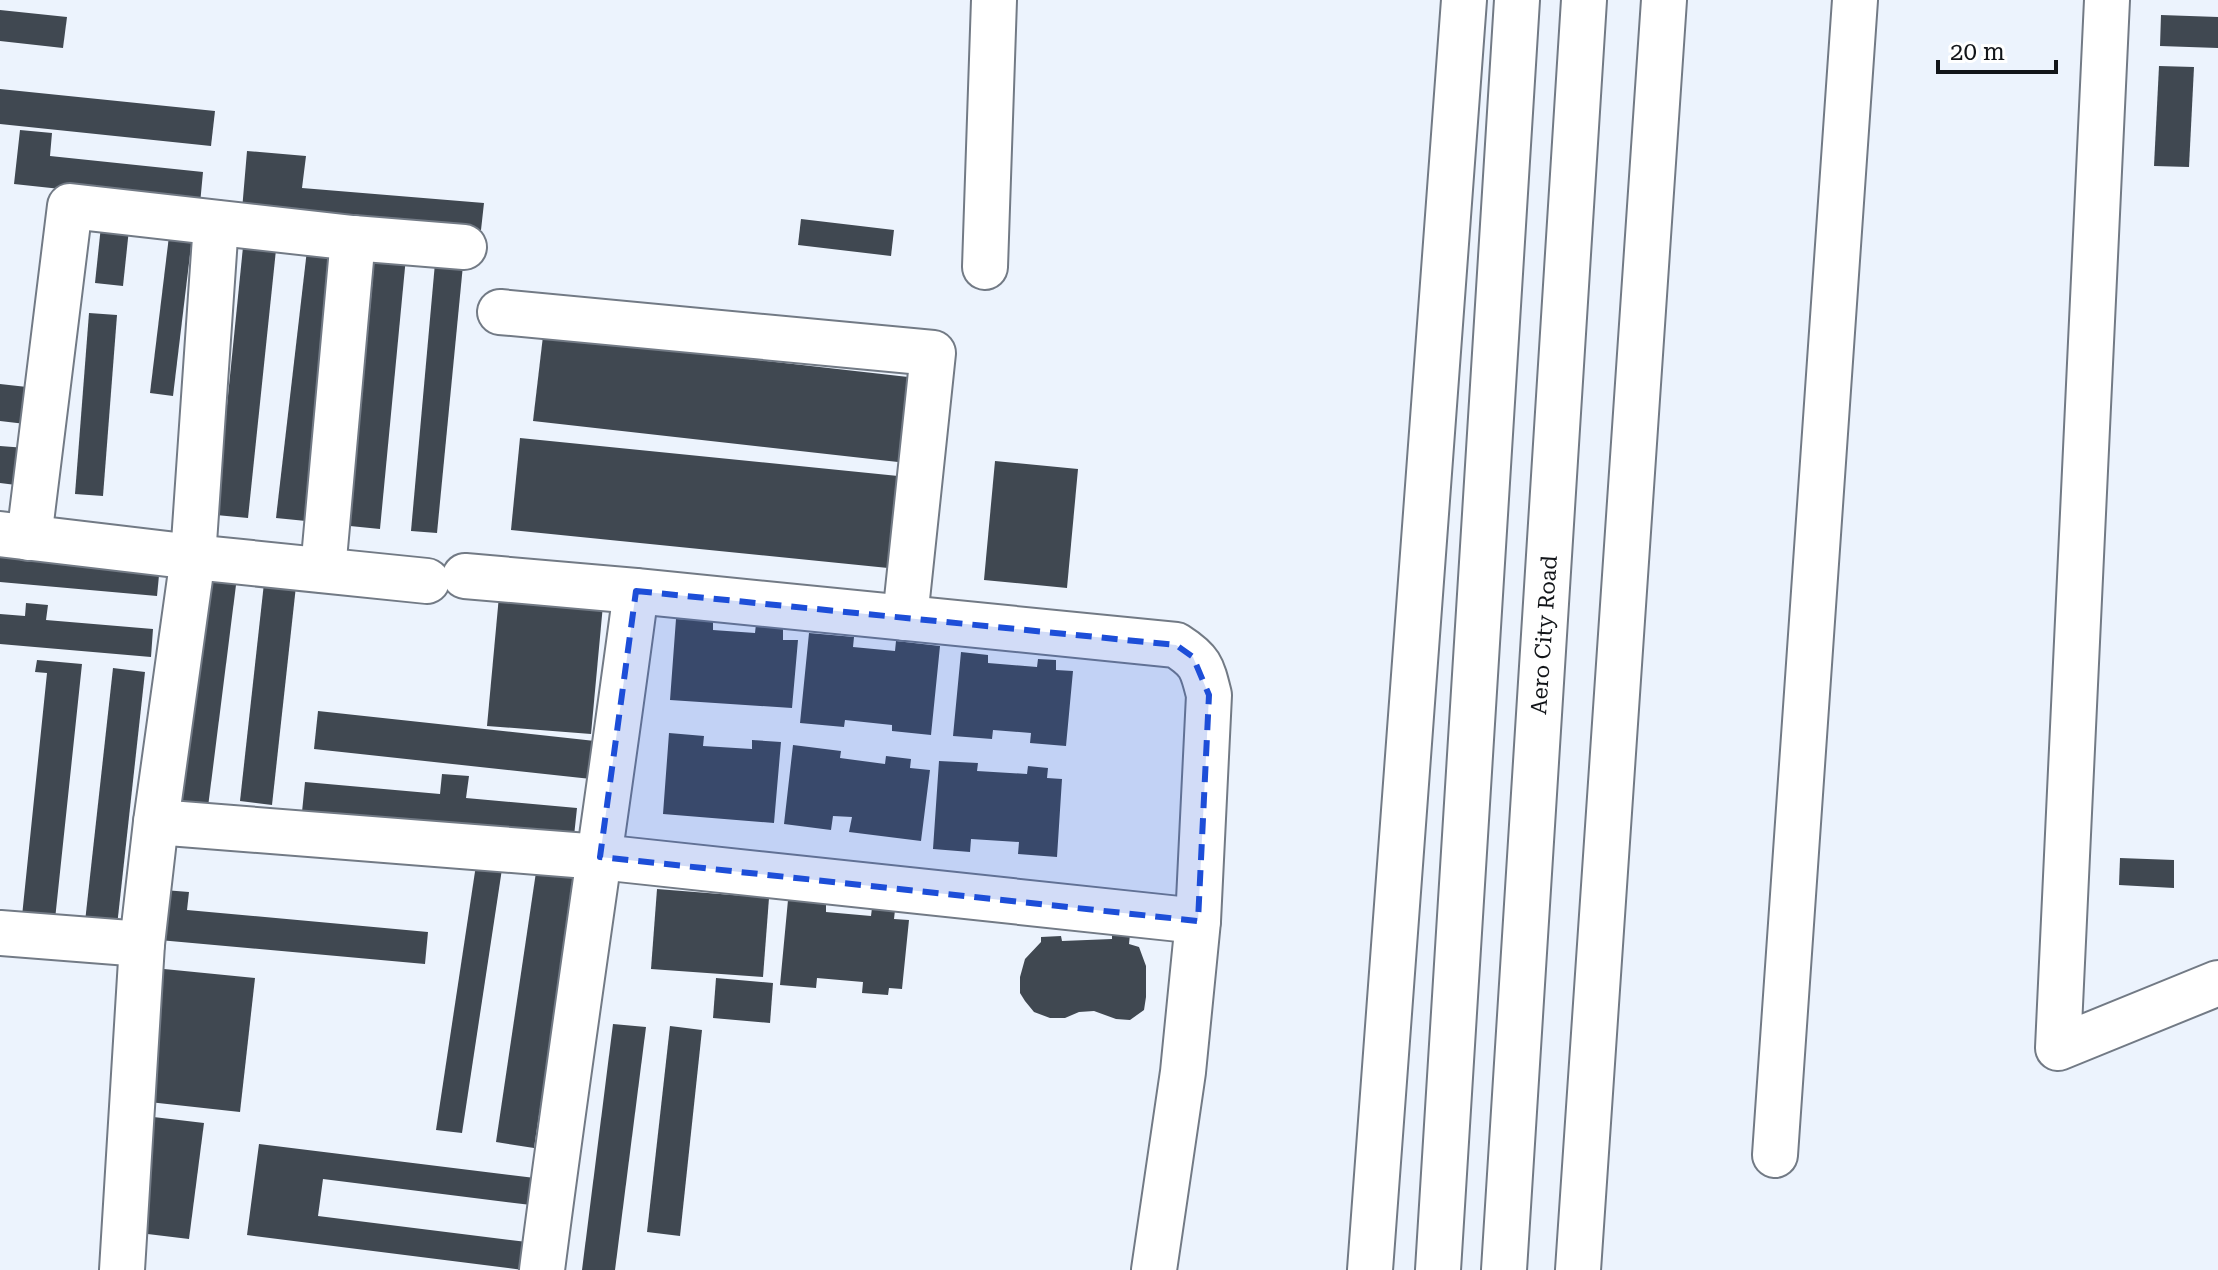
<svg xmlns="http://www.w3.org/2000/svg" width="2218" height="1270" font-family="'Roboto Serif',serif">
	<rect width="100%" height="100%" fill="#ecf3fd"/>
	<!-- building -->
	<g fill="#404851">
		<polygon points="0,10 67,17 63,48 0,41"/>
		<polygon points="2161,15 2218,17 2218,48 2160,46"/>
		<polygon points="2159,66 2194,67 2189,167 2154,166"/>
		<polygon points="0,89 215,111 211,146 0,124"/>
		<polygon points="20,130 52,133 50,156 203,172 200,204 14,184"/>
		<polygon points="247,151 306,156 302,188 484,203 481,230 242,210"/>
		<polygon points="801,219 894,230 891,256 798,245"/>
		<polygon points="101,226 129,229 123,286 95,283"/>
		<polygon points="169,236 192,238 173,396 150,393"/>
		<polygon points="244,237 277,240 248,518 216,515"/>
		<polygon points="307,250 336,253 306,521 276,518"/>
		<polygon points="375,255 406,257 380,529 350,526"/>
		<polygon points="435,263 463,265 437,533 411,531"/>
		<polygon points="89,313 117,315 103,496 75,494"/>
		<polygon points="543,336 917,378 907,463 533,421"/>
		<polygon points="0,384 36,388 34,425 0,421"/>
		<polygon points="520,438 908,477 898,569 511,530"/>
		<polygon points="0,446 26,448 24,486 0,483"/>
		<polygon points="995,461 1078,469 1067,588 984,580"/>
		<polygon points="0,551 160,565 157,596 0,582"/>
		<polygon points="204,573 237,577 207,815 175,810"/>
		<polygon points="264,583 296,586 272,805 240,801"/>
		<polygon points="500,585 604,594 591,734 487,726"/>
		<polygon points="26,603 48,605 46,620 153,629 151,657 0,644 0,614 25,616"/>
		<polygon points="676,619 713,621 713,630 755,633 756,624 783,626 783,640 798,640 792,708 670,700"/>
		<polygon points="809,633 854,637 853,647 895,651 896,641 940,646 931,735 892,731 892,725 845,720 844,727 800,723"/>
		<polygon points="961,652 988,655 988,663 1037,667 1038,659 1056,660 1056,670 1073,671 1066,746 1030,743 1031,733 993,730 992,739 953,736"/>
		<polygon points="37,660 82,664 54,929 21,926 47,673 35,672"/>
		<polygon points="113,668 145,672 116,935 84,931"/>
		<polygon points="318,711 595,741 591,779 314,749"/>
		<polygon points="669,733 704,736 703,746 752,749 752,740 781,742 774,823 663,814"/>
		<polygon points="793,745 841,751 840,758 885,764 886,756 911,759 910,768 930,770 921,841 849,832 852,817 833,816 831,830 784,824"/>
		<polygon points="939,761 978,763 977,771 1027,774 1028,766 1048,768 1047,778 1062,779 1057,857 1018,854 1019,842 971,839 970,852 933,849"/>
		<polygon points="442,774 469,776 466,798 577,808 574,836 302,812 305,782 440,794"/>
		<polygon points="2120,858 2174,860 2174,888 2119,885"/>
		<polygon points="476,865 502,869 462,1133 436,1130"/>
		<polygon points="536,872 575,877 534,1148 496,1142"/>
		<polygon points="657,889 769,898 763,977 651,969"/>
		<polygon points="164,890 189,892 187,910 428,932 425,964 159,940"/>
		<polygon points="788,900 826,904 826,912 871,916 872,908 895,910 894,919 909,920 902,989 889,988 888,995 862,993 863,982 817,978 816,988 780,985"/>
		<polygon points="1130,934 1129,944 1139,947 1146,966 1146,997 1144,1010 1130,1020 1116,1019 1094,1011 1079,1012 1065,1018 1050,1018 1034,1012 1025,1001 1020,993 1020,977 1025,959 1041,942 1041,937 1061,936 1062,941 1112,939 1112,935"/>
		<polygon points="164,969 255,978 240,1112 149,1102"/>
		<polygon points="716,978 773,983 770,1023 713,1018"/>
		<polygon points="613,1024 646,1027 615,1270 582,1270"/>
		<polygon points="670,1026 702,1030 680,1236 647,1232"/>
		<polygon points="145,1116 204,1123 189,1239 131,1232"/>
		<polygon points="259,1144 535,1178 531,1205 323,1179 318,1216 527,1242 523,1270 247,1235"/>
	</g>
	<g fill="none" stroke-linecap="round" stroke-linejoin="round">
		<defs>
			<g id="minor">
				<polyline points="2107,0 2058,1048 2218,983"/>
				<polyline points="985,267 994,0"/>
				<polyline points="500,312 933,353 905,618"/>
				<polyline points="0,534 193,557 427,581"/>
				<polyline points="29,538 70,206 353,238 464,247"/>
				<polyline points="323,570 353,238"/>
				<path d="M465,576L636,591L1176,645C1201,661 1202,667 1209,695L1198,921L1183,1072L1154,1270"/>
				<polyline points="156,822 600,857 1198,921"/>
				<polyline points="0,933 142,944"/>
				<polyline points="1775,1155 1855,0"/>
				<polyline points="122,1270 142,944 156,822 193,557 216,223"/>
				<path d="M542,1270C571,1043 606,818 636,591"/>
				<polyline points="1370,1270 1464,0"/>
				<polyline points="1578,1270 1664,0"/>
			</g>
			<g id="tertiary">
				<polyline points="1438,1270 1517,0"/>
				<polyline points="1504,1270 1584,0"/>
			</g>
		</defs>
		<!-- minor casing -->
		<use href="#minor" stroke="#727a85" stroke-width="48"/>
		<!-- tertiary casing -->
		<use href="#tertiary" stroke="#727a85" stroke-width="48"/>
		<!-- minor -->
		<use href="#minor" stroke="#fff" stroke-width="44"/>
		<!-- tertiary -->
		<use href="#tertiary" stroke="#fff" stroke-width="44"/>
	</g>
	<!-- marked area -->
	<path fill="#1d4ed8" fill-opacity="0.2" stroke="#1d4ed8" stroke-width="6" stroke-dasharray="16 10" stroke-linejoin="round" d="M636,591L1176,645L1193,657L1209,695L1198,921L600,857Z"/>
	<g text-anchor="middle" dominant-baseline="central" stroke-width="8" stroke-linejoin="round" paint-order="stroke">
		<!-- street labels -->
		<g font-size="22" fill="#121519" stroke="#fff">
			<text transform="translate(1544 635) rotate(-86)">Aero City Road</text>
		</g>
	</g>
	<!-- scale -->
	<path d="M1938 60v12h118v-12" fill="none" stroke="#121519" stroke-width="4"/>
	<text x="1950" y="60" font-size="24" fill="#121519" stroke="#ffffff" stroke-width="6" paint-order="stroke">20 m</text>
</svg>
